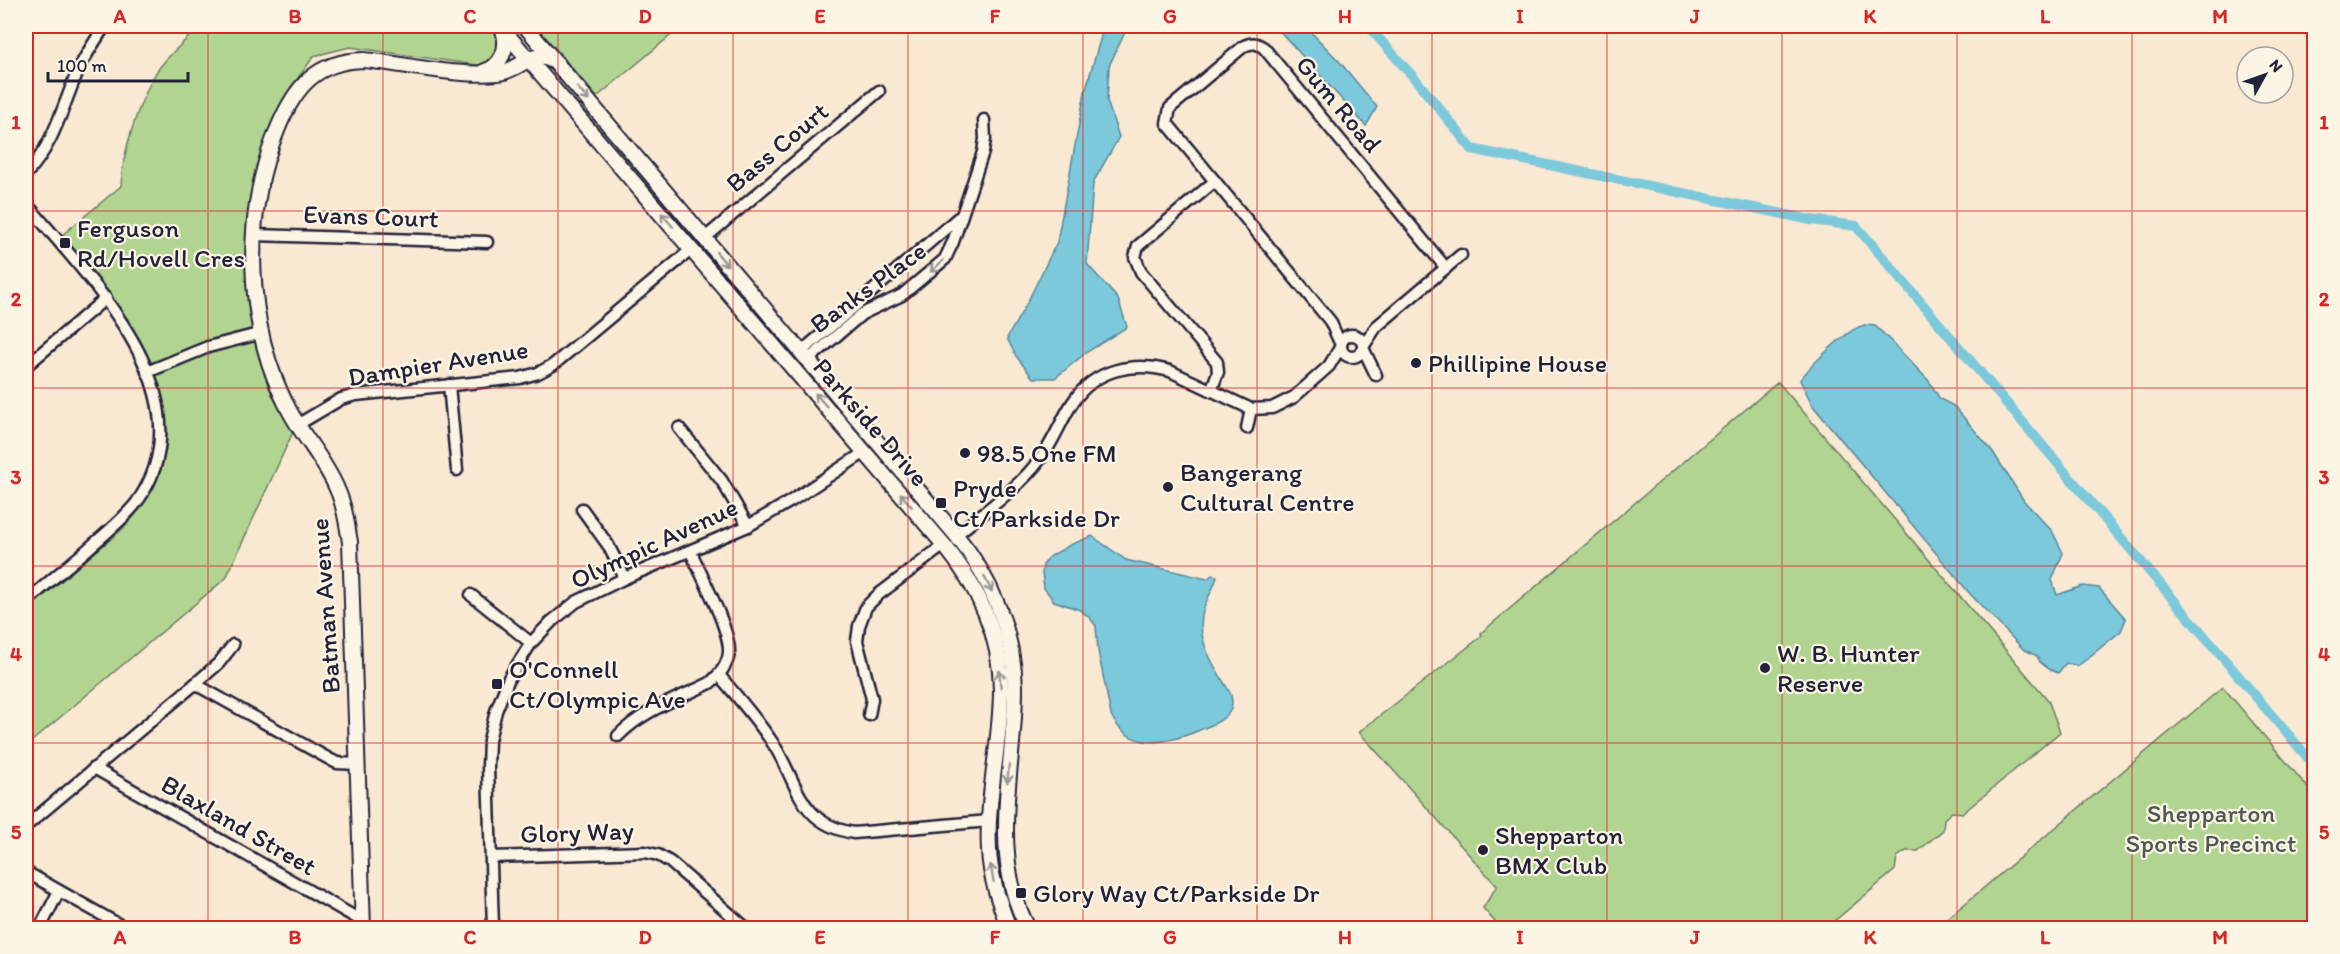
<svg xmlns="http://www.w3.org/2000/svg" width="2340" height="954" font-family="Itim,sans-serif">
	<rect width="100%" height="100%" fill="#fae9d2"/>
	<filter id="ink" filterUnits="userSpaceOnUse"><feTurbulence type="fractalNoise" baseFrequency=".0167" numOctaves="2"/><feDisplacementMap in="SourceGraphic" scale="12" xChannelSelector="R" yChannelSelector="G"/><feConvolveMatrix kernelMatrix="1 2 1 2 8 2 1 2 1" color-interpolation-filters="sRGB"/></filter>
	<g filter="url(#ink)">
		<!-- green -->
		<g fill="#b1d590" stroke="#6a7c66" stroke-width="1.5">
			<path d="M189,26H502L499,55L484,66L350,47L314,56L287,93L259,171L248,241L271,385L293,432L226,578L26,746V611L125,527C220,424 133,320 62,235L121,186C122,153 138,105 154,76C163,59 182,45 194,31Z"/>
			<polygon points="536,26 682,26 597,97"/>
			<polygon points="1778,382 2048,700 2060,732 1963,813 1952,812 1944,819 1943,830 1918,851 1906,851 1897,857 1895,870 1826,928 1500,928 1483,908 1497,886 1359,732 1482,636 1481,633"/>
			<polygon points="2223,687 2314,795 2314,928 1936,928"/>
		</g>
		<!-- water -->
		<g fill="#7cc9db" stroke="#58869b" stroke-width="1.5">
			<polygon points="1104,26 1128,26 1109,66 1107,101 1119,137 1093,183 1087,264 1118,299 1127,327 1087,352 1055,378 1033,378 1016,356 1007,338 1027,303 1057,242 1085,92"/>
			<polygon points="1275,26 1305,26 1339,61 1377,107 1366,126"/>
			<path d="M1865,325L1875,326L1886,336L1929,381L1940,399L1954,406L1993,452L2024,501L2052,531L2063,553L2052,580L2057,595L2083,586L2099,588L2126,619L2121,631L2078,666L2066,663L2058,673L2049,669L2040,662L2037,656L2023,649L1971,595L1813,406L1800,380C1810,366 1849,327 1865,325Z"/>
			<path d="M1092,536L1126,560L1207,579L1212,575L1217,576C1214,590 1204,601 1202,616C1197,646 1218,670 1231,695C1232,700 1233,704 1231,709C1226,720 1211,725 1200,730C1169,743 1129,753 1111,715L1098,651L1096,626L1090,618L1080,610L1054,601L1044,588L1042,573L1043,565L1049,557L1070,545Z"/>
		</g>
		<g fill="none" stroke-linecap="round" stroke-linejoin="round">
			<!-- canal -->
			<polyline stroke="#7cc9db" stroke-width="10" points="1368,26 1416,80 1472,149 1811,220 1856,226 2314,765"/>
			<defs>
				<g id="minor">
					<path d="M26,174C52,147 61,112 75,78C82,60 94,42 105,26"/>
					<path d="M26,203C88,278 212,397 137,502C123,520 105,534 88,549C67,567 46,584 26,602"/>
					<polyline points="254,235 487,242"/>
					<polyline points="705,238 879,91"/>
					<circle cx="1352" cy="346" r="11"/>
					<path d="M1341,345L1330,321L1167,123L1170,108L1244,46C1253,42 1257,43 1264,48L1446,268"/>
					<polyline points="1363,347 1376,327 1461,255"/>
					<polyline points="1363,348 1376,375"/>
					<polyline points="801,352 958,218"/>
					<polyline points="808,360 862,314 902,295 945,259 953,242 983,152 985,139 984,120"/>
					<polyline points="26,366 106,298"/>
					<polyline points="147,372 208,347 262,333"/>
					<polyline points="449,385 457,470"/>
					<polyline points="1211,391 1218,372 1217,362 1141,272 1135,257 1138,246 1215,181"/>
					<polyline points="297,425 341,399 356,395 520,378 538,373 553,365 692,249"/>
					<polyline points="679,428 722,481 748,526"/>
					<polyline points="1247,428 1251,409"/>
					<polyline points="582,509 608,545 625,578"/>
					<path d="M956,535C985,511 1019,488 1041,458C1054,441 1061,420 1073,402C1095,369 1133,361 1170,371L1251,409L1272,408L1294,397L1329,366L1341,346"/>
					<polyline points="471,595 531,643"/>
					<path d="M719,675C738,698 758,720 774,745C799,785 799,824 854,833L989,821"/>
					<polyline points="195,684 331,760 337,763 358,764"/>
					<polyline points="869,715 872,699 857,641 859,626 866,607 878,595 944,545"/>
					<path d="M618,736C643,710 678,699 710,683C720,674 728,665 729,652C730,629 701,575 691,552"/>
					<polyline points="94,768 362,921"/>
					<polyline points="26,826 195,684 219,663 233,645"/>
					<polyline points="491,857 645,852 658,855 670,862 746,928"/>
					<polyline points="26,872 125,928"/>
					<polyline points="40,928 59,891"/>
					<polyline points="493,928 488,767 489,740 496,711 509,678 531,643 551,622 576,602 625,578 748,526 791,501 865,452"/>
				</g>
				<g id="tertiary">
					<path d="M500,26L944,545C978,586 1001,636 1001,690C1001,744 986,796 989,850C990,877 999,903 1009,928"/>
					<path d="M525,26L956,535C991,578 1013,630 1015,686C1016,766 987,852 1028,928"/>
					<path d="M483,72C502,66 509,48 503,30"/>
					<path d="M363,928L350,542C347,525 345,506 337,489C325,460 302,436 288,408C245,325 242,214 278,128C295,87 316,61 364,60C405,64 458,77 498,73C525,70 529,45 558,64"/>
				</g>
			</defs>
			<!-- minor casing -->
			<use href="#minor" stroke="#22223b" stroke-width="15"/>
			<!-- tertiary casing -->
			<use href="#tertiary" stroke="#22223b" stroke-width="18"/>
			<!-- minor -->
			<use href="#minor" stroke="#fcf5e5" stroke-width="10"/>
			<!-- tertiary -->
			<use href="#tertiary" stroke="#fcf5e5" stroke-width="14"/>
		</g>
		<!-- one-way arrows -->
		<defs><path id="oneway-shaft" d="M-6 0H5M1.5-3L5.5 0L1.5 3" fill="none" stroke-width="1.6" stroke-linecap="round" stroke-linejoin="round" transform="scale(1.5)"/></defs>
		<g stroke="#9a9698">
			<use href="#oneway-shaft" transform="translate(583 94) rotate(50)"/>
			<use href="#oneway-shaft" transform="translate(667 220) rotate(-131)"/>
			<use href="#oneway-shaft" transform="translate(722 259) rotate(50)"/>
			<use href="#oneway-shaft" transform="translate(937 266) rotate(138)"/>
			<use href="#oneway-shaft" transform="translate(821 400) rotate(-131)"/>
			<use href="#oneway-shaft" transform="translate(906 500) rotate(-130)"/>
			<use href="#oneway-shaft" transform="translate(988 584) rotate(63)"/>
			<use href="#oneway-shaft" transform="translate(1000 679) rotate(-95)"/>
			<use href="#oneway-shaft" transform="translate(1008 774) rotate(95)"/>
			<use href="#oneway-shaft" transform="translate(992 873) rotate(-100)"/>
		</g>
	</g>
	<!-- grid -->
	<path fill="none" stroke="#d62828" stroke-width="1.5" stroke-opacity="0.55" d="M208,26V928M383,26V928M558,26V928M733,26V928M908,26V928M1083,26V928M1257,26V928M1432,26V928M1607,26V928M1782,26V928M1957,26V928M2132,26V928M26,211H2314M26,388H2314M26,566H2314M26,743H2314"/>
	<!-- markers -->
	<g fill="#22223b" stroke="#fcf5e5" stroke-width="2">
		<rect x="59" y="237" width="12" height="12" rx="3"/>
		<circle cx="1416" cy="363" r="6"/>
		<circle cx="965" cy="453" r="6"/>
		<circle cx="1168" cy="487" r="6"/>
		<rect x="935" y="497" width="12" height="12" rx="3"/>
		<circle cx="1765" cy="668" r="6"/>
		<rect x="491" y="678" width="12" height="12" rx="3"/>
		<circle cx="1483" cy="850" r="6"/>
		<rect x="1015" y="887" width="12" height="12" rx="3"/>
	</g>
	<g text-anchor="middle" dominant-baseline="central" stroke-width="4.5" stroke-linejoin="round" paint-order="stroke">
		<!-- street labels -->
		<g font-size="26" fill="#22223b" stroke="#fcf5e5">
			<text transform="translate(1339 104) rotate(50)">Gum Road</text>
			<text transform="translate(777 147) rotate(-40)">Bass Court</text>
			<text transform="translate(371 216) rotate(2)">Evans Court</text>
			<text transform="translate(868 287) rotate(-36)">Banks Place</text>
			<text transform="translate(438 363) rotate(-9)">Dampier Avenue</text>
			<text transform="translate(871 422) rotate(49)">Parkside Drive</text>
			<text transform="translate(654 543) rotate(-25)">Olympic Avenue</text>
			<text transform="translate(325 606) rotate(-94)">Batman Avenue</text>
			<text transform="translate(239 825) rotate(30)">Blaxland Street</text>
			<text transform="translate(577 832) rotate(-2)">Glory Way</text>
		</g>
		<!-- poi labels -->
		<g font-size="26" fill="#22223b" stroke="#fcf5e5" text-anchor="start">
			<text x="77" y="228">Ferguson<tspan x="77" dy="30">Rd/Hovell Cres</tspan></text>
			<text x="1428" y="363">Phillipine House</text>
			<text x="977" y="453">98.5 One FM</text>
			<text x="1180" y="472">Bangerang<tspan x="1180" dy="30">Cultural Centre</tspan></text>
			<text x="953" y="488">Pryde<tspan x="953" dy="30">Ct/Parkside Dr</tspan></text>
			<text x="1777" y="653">W. B. Hunter<tspan x="1777" dy="30">Reserve</tspan></text>
			<text x="509" y="669">O'Connell<tspan x="509" dy="30">Ct/Olympic Ave</tspan></text>
			<text x="1495" y="835">Shepparton<tspan x="1495" dy="30">BMX Club</tspan></text>
			<text x="1033" y="893">Glory Way Ct/Parkside Dr</text>
		</g>
		<!-- park labels -->
		<g font-size="26" fill="#4d5854" stroke="#fcf5e5">
			<text x="2211" y="813">Shepparton<tspan x="2211" dy="30">Sports Precinct</tspan></text>
		</g>
	</g>
	<!-- margin -->
	<rect width="2340" height="954" fill="none" stroke="#fcf5e5" stroke-width="66"/>
	<!-- north arrow -->
	<g transform="translate(2265 75) rotate(50)"><circle r="28" fill="#fcf5e5" stroke="#a5a1a1" stroke-width="1.5"/>
	<path d="M0-4.5L10 22L0 15L-10 22Z" fill="#22223b"/>
	<text y="-9" font-size="16" font-weight="bold" text-anchor="middle" fill="#22223b">N</text>
	</g>
	<!-- scale -->
	<path d="M48 72v9h140v-9" fill="none" stroke="#22223b" stroke-width="3"/>
	<text x="57" y="72" font-size="18" fill="#22223b" stroke="#fcf5e5" stroke-width="4.5" paint-order="stroke">100 m</text>
	<rect x="33" y="33" width="2274" height="888" fill="none" stroke="#d62828" stroke-width="2"/>
	<g font-size="20" text-anchor="middle" font-weight="bold" fill="#d62828">
		<text x="120" y="23">A</text>
		<text x="295" y="23">B</text>
		<text x="470" y="23">C</text>
		<text x="645" y="23">D</text>
		<text x="820" y="23">E</text>
		<text x="995" y="23">F</text>
		<text x="1170" y="23">G</text>
		<text x="1345" y="23">H</text>
		<text x="1520" y="23">I</text>
		<text x="1695" y="23">J</text>
		<text x="1870" y="23">K</text>
		<text x="2045" y="23">L</text>
		<text x="2220" y="23">M</text>
		<text x="16" y="129">1</text>
		<text x="2324" y="129">1</text>
		<text x="16" y="306">2</text>
		<text x="2324" y="306">2</text>
		<text x="16" y="484">3</text>
		<text x="2324" y="484">3</text>
		<text x="16" y="661">4</text>
		<text x="2324" y="661">4</text>
		<text x="16" y="839">5</text>
		<text x="2324" y="839">5</text>
		<text x="120" y="944">A</text>
		<text x="295" y="944">B</text>
		<text x="470" y="944">C</text>
		<text x="645" y="944">D</text>
		<text x="820" y="944">E</text>
		<text x="995" y="944">F</text>
		<text x="1170" y="944">G</text>
		<text x="1345" y="944">H</text>
		<text x="1520" y="944">I</text>
		<text x="1695" y="944">J</text>
		<text x="1870" y="944">K</text>
		<text x="2045" y="944">L</text>
		<text x="2220" y="944">M</text>
	</g>
</svg>
